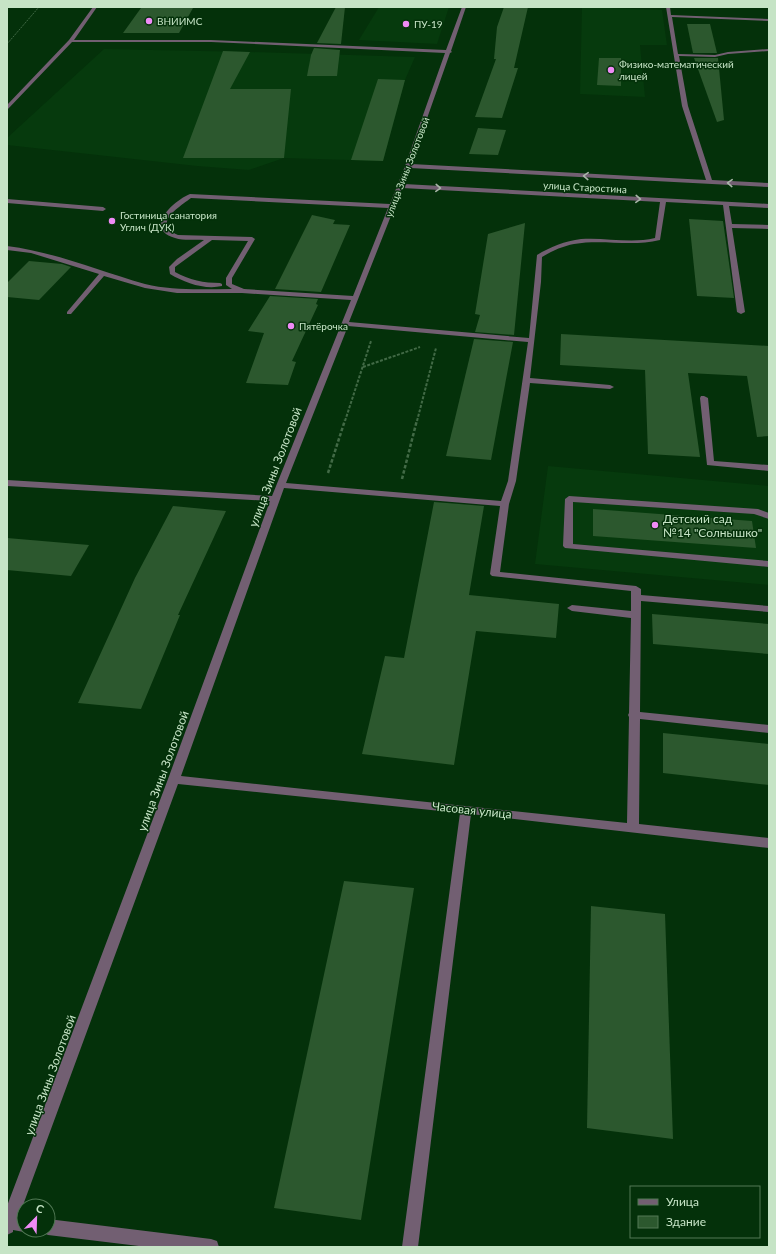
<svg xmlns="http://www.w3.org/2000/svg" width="776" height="1254" font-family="Lato,sans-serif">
	<rect width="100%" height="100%" fill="#04310a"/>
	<!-- built -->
	<g fill="#063a0d">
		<polygon points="379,7 449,7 437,44 359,40"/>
		<polygon points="582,7 662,10 667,45 640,45 645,97 580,94"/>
		<polygon points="104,49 250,52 415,57 405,80 383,161 284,158 249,170 197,166 7,145 7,138"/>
		<polygon points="548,466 769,486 769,585 535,564"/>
	</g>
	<!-- building -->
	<g fill="#2c582e">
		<polygon points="144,7 171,7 193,8 179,33 123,33 141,8"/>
		<polygon points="336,7 345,7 341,44 317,43"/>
		<polygon points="504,7 528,7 514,68 518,68 502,118 475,117 496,59 494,59 497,27"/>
		<polygon points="687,24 710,24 717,53 693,53"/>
		<polygon points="314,48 340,50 337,76 307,76 311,55"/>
		<polygon points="223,51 250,52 230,89 291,89 284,158 183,158"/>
		<polygon points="599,58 621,58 621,86 597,85"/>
		<polygon points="694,58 718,58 724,120 717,122"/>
		<polygon points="378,79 405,80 383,161 351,160"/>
		<polygon points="478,128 506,130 498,155 469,154"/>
		<polygon points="312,215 335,220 333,224 350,225 321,292 275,289"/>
		<polygon points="689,219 723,221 734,298 697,296"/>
		<polygon points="525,223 514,335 475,332 480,315 475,314 488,234"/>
		<polygon points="29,261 62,264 71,267 39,300 7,297 7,283"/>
		<polygon points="270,296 318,299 316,304 318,305 292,361 296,362 288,385 246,383 264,333 248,331"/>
		<polygon points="561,334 769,346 769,436 757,437 747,376 688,373 700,457 648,454 645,370 560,365"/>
		<polygon points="474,339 513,342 491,460 446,456"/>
		<polygon points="434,502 484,506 469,595 559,604 556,638 476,631 454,765 362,754 385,656 404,658"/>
		<polygon points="173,506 226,511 178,615 180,615 141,709 78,703 135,578"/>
		<polygon points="593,509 752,521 756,548 593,536"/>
		<polygon points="7,538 89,545 71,576 7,570"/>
		<polygon points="652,614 769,624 769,654 653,644"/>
		<polygon points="663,733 769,744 769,785 663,773"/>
		<polygon points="344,881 414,888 361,1220 274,1208"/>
		<polygon points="591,906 665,914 673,1139 587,1128"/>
	</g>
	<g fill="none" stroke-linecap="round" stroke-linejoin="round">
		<!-- path-far2 -->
		<polyline stroke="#426a46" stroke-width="1" stroke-dasharray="2 1" stroke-linecap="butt" points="7,44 39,7"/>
		<!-- path-far1 -->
		<g stroke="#426a46" stroke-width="2" stroke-dasharray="3 1.5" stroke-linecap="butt">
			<polyline points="363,367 420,347"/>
			<polyline points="345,421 371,341"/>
			<polyline points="417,421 436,348"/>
		</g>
		<!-- path -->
		<g stroke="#426a46" stroke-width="2.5" stroke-dasharray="3.5 2" stroke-linecap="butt">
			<polyline points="328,473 345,420"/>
			<polyline points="402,479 417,420"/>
		</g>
		<!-- minor -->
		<g fill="#725f72" fill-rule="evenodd">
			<path d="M93,7H97L74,40H211L446,50L462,7H466L451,51L452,52L450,53L411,164L706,180L682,106L666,7H670L671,15L769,19V21L672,17L678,54L715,55L728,52L769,49V51L728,54L715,57L679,56L688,106L712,180L769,183V187L410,168L404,184L769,204V208L729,206L732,224L769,225V229L732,228L745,312L741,314L737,312L723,205L666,202L660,240C631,247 603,239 574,244C563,246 552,251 542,257L541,282L530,378L610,385L614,387L610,389L530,383L516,481L509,504L500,572L636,586L641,589V595L769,606V612L641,601L640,712L769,725V733L640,719L639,824L769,838V848L471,814L418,1247H402L460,813L178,784L19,1216H24V1230H28L24,1232L13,1230V1232L7,1235V1206L168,779L270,501L7,486V480L272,496L351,300L242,293H177L145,288L104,276L71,314H67V312L99,274L31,253L7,250V246C55,252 99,271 145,284C173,291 203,289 232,289L226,285V278L248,241L212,240L175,267V272C189,280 204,283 220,283L222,284V286C205,290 185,283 170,274L169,267L177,259L204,240C195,239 184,241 175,238C143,229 173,201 190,194L390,204L405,166L445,53L211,42H72L7,110V105L69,40ZM402,188L660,202L655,238C630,244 605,237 581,239C565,241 550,247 537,255L529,338L349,322ZM191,198L388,208L353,296L244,289L232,284V278L255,239L252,237L178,235C152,223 178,208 191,198ZM348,326L528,342L508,481L501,501L286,483ZM284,488L500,506L490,574L492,576L631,591V611L572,605L567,608L572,611L631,618L629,713L628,715L629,717L627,823L181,776Z"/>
			<polygon points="7,199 103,207 106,209 103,211 7,203"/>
			<polygon points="701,396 704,396 708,398 714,461 769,465 769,471 707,465 700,398"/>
			<polygon points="569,496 758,509 769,513 769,519 754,514 573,502 573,544 769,561 769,567 565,548 563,546 565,499"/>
			<polygon points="48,1219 211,1239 217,1241 219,1247 147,1247 48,1235 42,1232 41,1230 48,1230"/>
		</g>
	</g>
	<!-- one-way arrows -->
	<defs><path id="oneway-chevron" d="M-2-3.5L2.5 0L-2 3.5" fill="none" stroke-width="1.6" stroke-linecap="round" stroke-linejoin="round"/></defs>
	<g stroke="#a9b5a9">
		<use href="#oneway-chevron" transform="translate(586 176) rotate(-177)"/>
		<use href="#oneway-chevron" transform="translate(730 183) rotate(-177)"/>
		<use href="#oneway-chevron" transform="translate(438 188) rotate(3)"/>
		<use href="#oneway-chevron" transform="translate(638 199) rotate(3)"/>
	</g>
	<!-- markers -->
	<g fill="#ef8bf6" stroke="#04310a" stroke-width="1.5">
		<circle cx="149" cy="21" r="4"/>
		<circle cx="406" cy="24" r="4"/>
		<circle cx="611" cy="70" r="4"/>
		<circle cx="112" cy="221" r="4"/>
		<circle cx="291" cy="326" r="4"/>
		<circle cx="655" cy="525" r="4"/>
	</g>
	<g text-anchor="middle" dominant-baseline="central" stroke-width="3" stroke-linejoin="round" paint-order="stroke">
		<!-- far-poi labels -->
		<g font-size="10" fill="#c6e4c6" stroke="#04310a" text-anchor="start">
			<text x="157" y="21">ВНИИМС</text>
			<text x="414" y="24">ПУ-19</text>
			<text x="619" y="64">Физико-математический<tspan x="619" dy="12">лицей</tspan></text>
			<text x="120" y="215">Гостиница санатория<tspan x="120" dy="12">Углич (ДУК)</tspan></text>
			<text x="299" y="326">Пятёрочка</text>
		</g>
		<!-- far-street labels -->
		<g font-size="10" fill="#c6e4c6" stroke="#04310a">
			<text transform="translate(407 167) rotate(-69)">улица Зины Золотовой</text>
			<text transform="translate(585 187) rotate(3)">улица Старостина</text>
		</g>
		<!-- street labels -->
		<g font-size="12" fill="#c6e4c6" stroke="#04310a">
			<text transform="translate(275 467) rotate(-69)">улица Зины Золотовой</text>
			<text transform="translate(163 771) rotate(-70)">улица Зины Золотовой</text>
			<text transform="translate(472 810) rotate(6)">Часовая улица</text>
			<text transform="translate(50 1075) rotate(-70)">улица Зины Золотовой</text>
		</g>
		<!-- poi labels -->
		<g font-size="12" fill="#c6e4c6" stroke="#04310a" text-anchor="start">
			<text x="663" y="518">Детский сад<tspan x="663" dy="14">№14 "Солнышко"</tspan></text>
		</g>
	</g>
	<!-- border -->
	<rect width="776" height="1254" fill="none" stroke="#c6e4c6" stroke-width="16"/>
	<!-- legend -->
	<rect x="630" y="1186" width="130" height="52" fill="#04310a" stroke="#527955"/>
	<rect x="638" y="1199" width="20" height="6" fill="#725f72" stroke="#527955"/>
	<text x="666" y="1206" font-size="12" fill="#c6e4c6">Улица</text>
	<rect x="638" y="1216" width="20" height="12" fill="#2c582e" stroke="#527955"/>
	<text x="666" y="1226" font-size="12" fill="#c6e4c6">Здание</text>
	<!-- north arrow -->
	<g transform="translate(36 1218) rotate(23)"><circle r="19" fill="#04310a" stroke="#527955"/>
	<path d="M0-3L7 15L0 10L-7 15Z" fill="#ef8bf6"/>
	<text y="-6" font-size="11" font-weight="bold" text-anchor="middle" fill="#c6e4c6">С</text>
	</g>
</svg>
